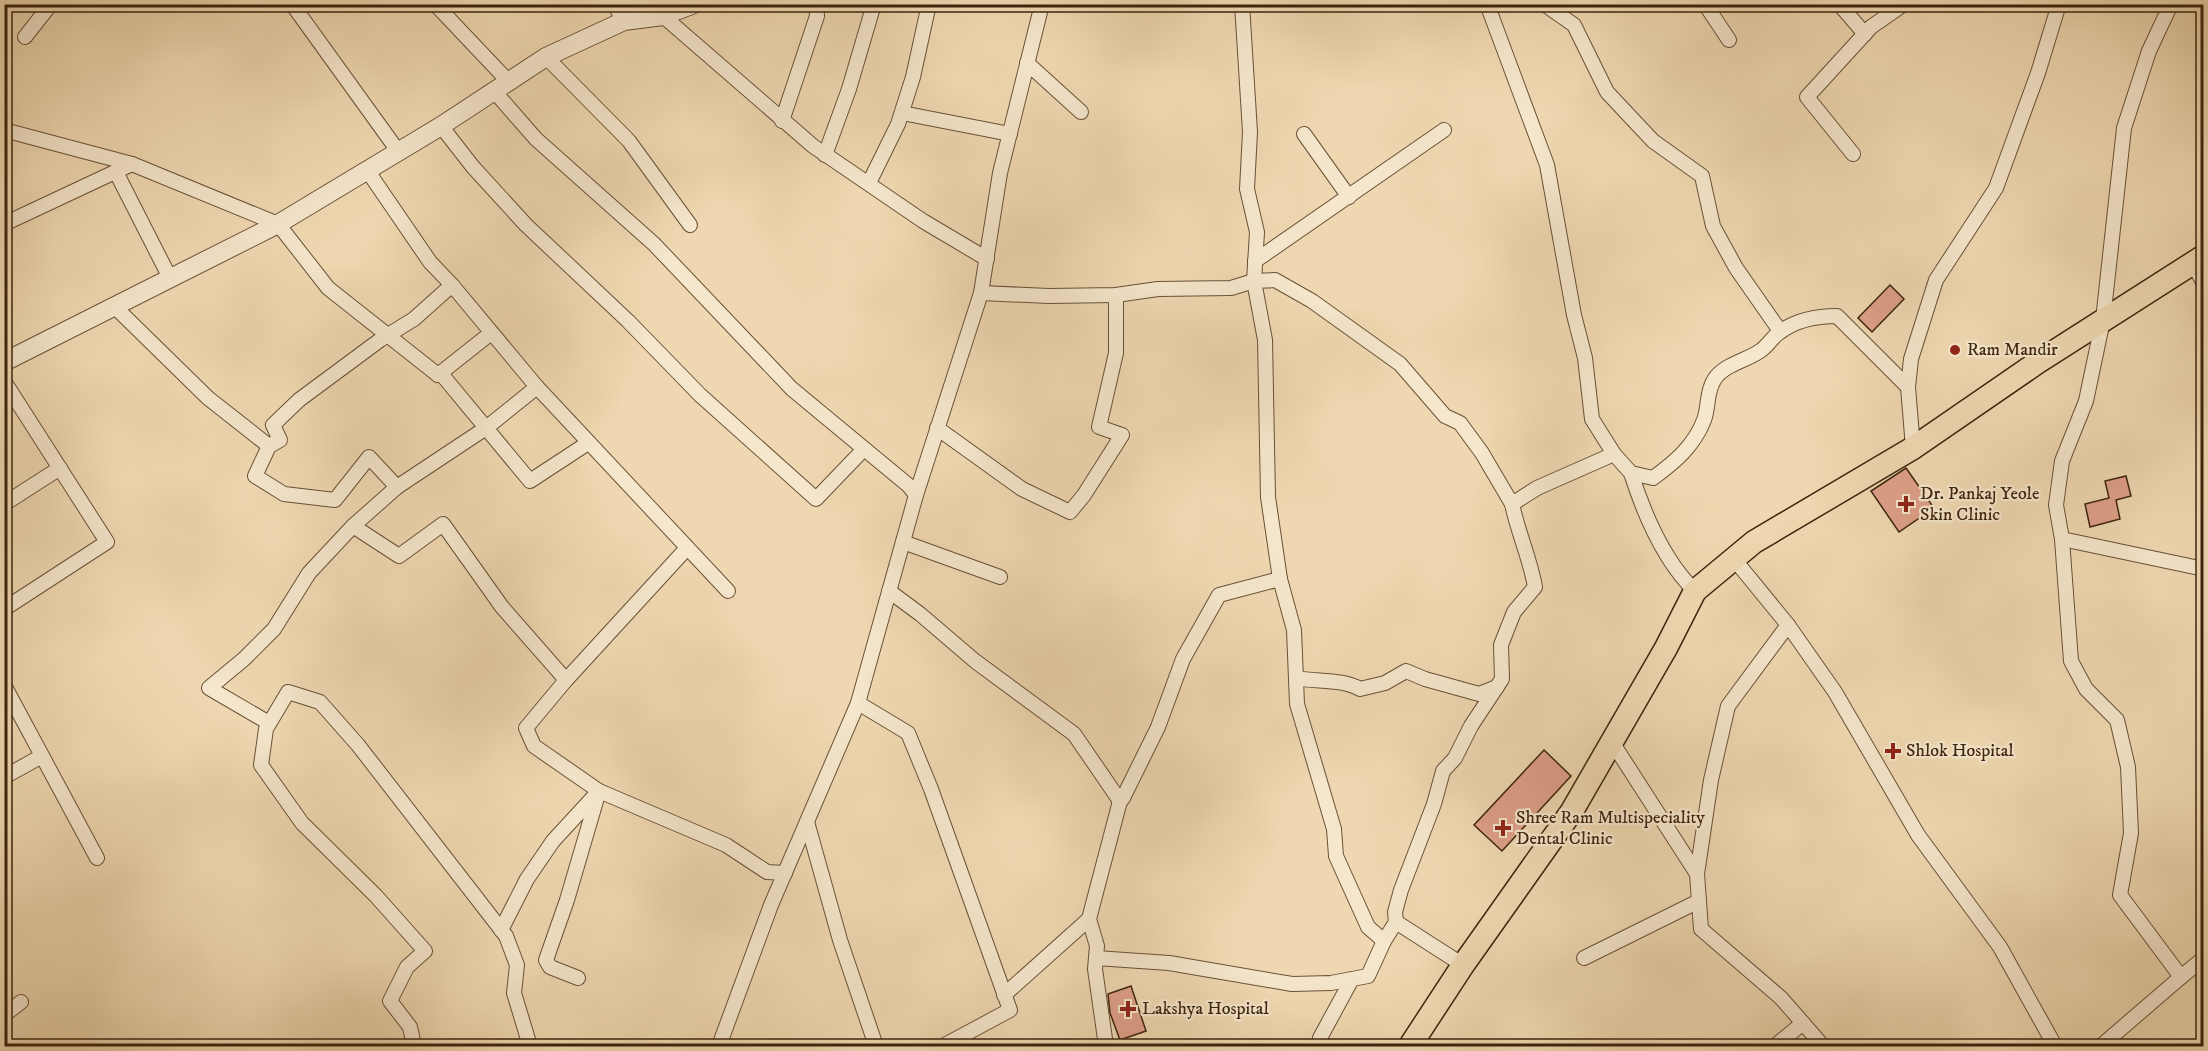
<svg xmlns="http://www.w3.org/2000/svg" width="2208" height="1051" font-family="'IM FELL DW Pica',serif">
	<rect width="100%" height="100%" fill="#efd8b1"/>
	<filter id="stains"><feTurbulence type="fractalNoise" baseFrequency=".00333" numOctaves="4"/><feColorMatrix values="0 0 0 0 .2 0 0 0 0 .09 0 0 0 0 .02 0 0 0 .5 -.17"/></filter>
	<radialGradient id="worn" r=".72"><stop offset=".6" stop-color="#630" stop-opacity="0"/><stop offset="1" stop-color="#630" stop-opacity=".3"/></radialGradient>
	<!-- building -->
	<g fill="#dfa08a" stroke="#3c240e" stroke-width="1.5">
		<polygon points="1890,285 1904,299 1872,332 1858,318"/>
		<polygon points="1906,468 1934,508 1899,532 1871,491"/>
		<polygon points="2126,476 2131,496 2116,500 2120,519 2090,527 2085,504 2109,498 2105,481"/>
		<polygon points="1544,750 1571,776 1502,851 1474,825"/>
		<polygon points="1131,986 1146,1031 1120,1040 1110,1013 1108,994"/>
	</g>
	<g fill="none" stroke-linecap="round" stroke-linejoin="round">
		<defs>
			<g id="minor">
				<polyline points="292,4 398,151"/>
				<polyline points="435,4 508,81"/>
				<polyline points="614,4 624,21"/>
				<polyline points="1242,4 1250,132 1247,189 1257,232 1254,281 1275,280 1312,301 1400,364 1445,416 1460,423 1482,453 1512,504 1537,488 1614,454"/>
				<path d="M1487,4L1547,165L1574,315L1585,358L1592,419L1614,454L1631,473L1653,478C1675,462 1694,446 1704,420C1709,407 1706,393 1714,380C1724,364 1746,361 1760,351C1768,346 1772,337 1780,332C1796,320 1817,316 1837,316L1908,387"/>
				<polyline points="1544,4 1574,25 1607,92 1653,141 1702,176 1713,226 1736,268 1780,331"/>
				<polyline points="1705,4 1729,40"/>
				<polyline points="1839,4 1865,34"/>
				<polyline points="663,16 813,146 923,221 987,259"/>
				<polyline points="25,37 51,4"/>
				<polyline points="546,57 629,141 690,225"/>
				<polyline points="1027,63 1081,112"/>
				<polyline points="494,91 536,139 654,244 792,389 908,485 916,495"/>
				<polyline points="902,113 1010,134"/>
				<polyline points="782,121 817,16 816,4"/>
				<polyline points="441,126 473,167 526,225 628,321 700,395 816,499 864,449"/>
				<polyline points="4,130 132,164 278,224 328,288 438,375 491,333"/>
				<polyline points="1304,134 1349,197"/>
				<polyline points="1853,154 1807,97 1871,27 1904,4"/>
				<polyline points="825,155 849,89 874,4"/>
				<polyline points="367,170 430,262 452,285 537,387 728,591"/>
				<polyline points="116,172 170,278"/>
				<polyline points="869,183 898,124 913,77 929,4"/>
				<polyline points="4,224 132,164"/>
				<polyline points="1255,261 1444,130"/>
				<polyline points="2193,263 2204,284"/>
				<polyline points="981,293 1049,296 1116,295 1158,289 1231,288 1254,281 1265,340 1268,497 1280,579 1294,630 1297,704 1334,829 1336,856 1368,927 1384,941 1396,922 1463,965"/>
				<polyline points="115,307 208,398 269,446 255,476 284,494 335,500 369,457 397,487 353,526 399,556 443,524 502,607 566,680 526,728 534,746 599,791 726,845 767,872 785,873"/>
				<polyline points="438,375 443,376 530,481 588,443"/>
				<polyline points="4,381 107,542 4,609"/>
				<polyline points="937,428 1022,489 1070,512 1084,495 1122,435 1099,427 1116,353 1116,295"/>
				<polyline points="269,446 280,440 273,425 299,400 380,340 414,319 452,285"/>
				<polyline points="1913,448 1908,387 1911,359 1936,280 1996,188 2038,73 2059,4"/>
				<path d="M1631,473C1644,514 1664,561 1695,591"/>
				<polyline points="397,487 486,428 537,387"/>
				<polyline points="4,504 60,468"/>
				<polyline points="2062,539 2204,569"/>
				<polyline points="903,542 1000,577"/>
				<polyline points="1734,559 1788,625 1835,692 1918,835 2000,947 2055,1046"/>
				<polyline points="889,591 920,614 975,661 1074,734 1120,801 1089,919 1097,946 1095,969 1106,1046"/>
				<polyline points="1788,625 1728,706 1711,780 1697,874 1701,929 1781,998 1823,1046"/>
				<path d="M1296,678C1317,682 1343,679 1360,689L1385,683L1406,671L1425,679L1479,694L1497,687"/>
				<polyline points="566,680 687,548"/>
				<polyline points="4,685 97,858"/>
				<polyline points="858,703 908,733 931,789 1010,1010 943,1046"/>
				<polyline points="269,723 209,688 244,659 274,629 309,573 353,526"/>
				<polyline points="1612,742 1697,874"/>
				<polyline points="4,777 42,756"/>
				<polyline points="1119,803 1123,798 1158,727 1183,659 1219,595 1280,579"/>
				<polyline points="807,822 840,940 876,1046"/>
				<path d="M1396,922L1395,912L1401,890L1434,804L1443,771L1455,758L1471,726L1502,679L1501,645L1514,612L1535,587C1530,558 1518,533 1512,504"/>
				<polyline points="501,930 527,879 553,841 599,791 567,900 546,960 550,967 578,978"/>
				<polyline points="1096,958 1169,963 1292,984 1331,983 1368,976 1384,941"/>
				<polyline points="1584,958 1699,901"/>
				<polyline points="2181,977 2204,958"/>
				<polyline points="1004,995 1089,919"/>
				<polyline points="4,1015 21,1002"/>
				<polyline points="1320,1038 1352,979"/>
				<polyline points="414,1046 410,1027 390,1001 407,967 425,951 376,896 302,823 261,765 266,729 288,692 320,702 358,745 506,936 517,965 514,993 530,1046"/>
				<polyline points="719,1046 771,905 858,703 916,495 981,293 1000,173 1042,4"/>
				<polyline points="1775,1046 1803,1023"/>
				<polyline points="2101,1046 2181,977 2120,895 2131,833 2128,767 2117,720 2086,689 2071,661 2062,539 2056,505 2062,461 2086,401 2103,320 2124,128 2149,51 2171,4"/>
			</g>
			<polyline id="tertiary" points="4,362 278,224 441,126 546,57 624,21 663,16 694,4"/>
			<polyline id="primary" points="1410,1046 1463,965 1572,811 1666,648 1695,591 1754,542 1913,448 2038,362 2204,256"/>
		</defs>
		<!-- minor casing -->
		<use href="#minor" stroke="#695137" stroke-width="16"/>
		<!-- tertiary casing -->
		<use href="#tertiary" stroke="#695137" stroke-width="20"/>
		<!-- primary casing -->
		<use href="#primary" stroke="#3c240e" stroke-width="25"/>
		<!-- minor -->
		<use href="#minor" stroke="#f5e6cc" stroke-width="14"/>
		<!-- tertiary -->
		<use href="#tertiary" stroke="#f5e6cc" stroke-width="18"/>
		<!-- primary -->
		<use href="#primary" stroke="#efd8b1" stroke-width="22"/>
	</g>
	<!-- markers -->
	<g fill="#8f2418" stroke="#f5e6cc" stroke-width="2">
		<circle cx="1955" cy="350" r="6"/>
		<path d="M1903 495h6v6h6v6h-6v6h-6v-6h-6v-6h6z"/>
		<path d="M1890 742h6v6h6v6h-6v6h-6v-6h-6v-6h6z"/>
		<path d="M1500 819h6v6h6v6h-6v6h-6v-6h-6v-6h6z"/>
		<path d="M1125 1000h6v6h6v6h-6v6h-6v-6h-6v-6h6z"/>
	</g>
	<g text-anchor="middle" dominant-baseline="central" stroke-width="4.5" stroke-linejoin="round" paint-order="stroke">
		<!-- poi labels -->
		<g font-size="18" fill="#3c240e" stroke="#f5e6cc" text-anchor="start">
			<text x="1967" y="350">Ram Mandir</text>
			<text x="1920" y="494">Dr. Pankaj Yeole<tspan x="1920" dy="21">Skin Clinic</tspan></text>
			<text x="1906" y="751">Shlok Hospital</text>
			<text x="1516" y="818">Shree Ram Multispeciality<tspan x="1516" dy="21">Dental Clinic</tspan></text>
			<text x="1142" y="1009">Lakshya Hospital</text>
		</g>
	</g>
	<!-- margin -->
	<rect width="2208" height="1051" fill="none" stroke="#efd8b1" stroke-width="24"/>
	<rect x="6" y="6" width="2196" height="1039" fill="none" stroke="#3c240e" stroke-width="3"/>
	<rect x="12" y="12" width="2184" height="1027" fill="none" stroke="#3c240e" stroke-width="1.5"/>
	<rect width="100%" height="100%" filter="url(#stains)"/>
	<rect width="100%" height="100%" fill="url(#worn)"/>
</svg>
